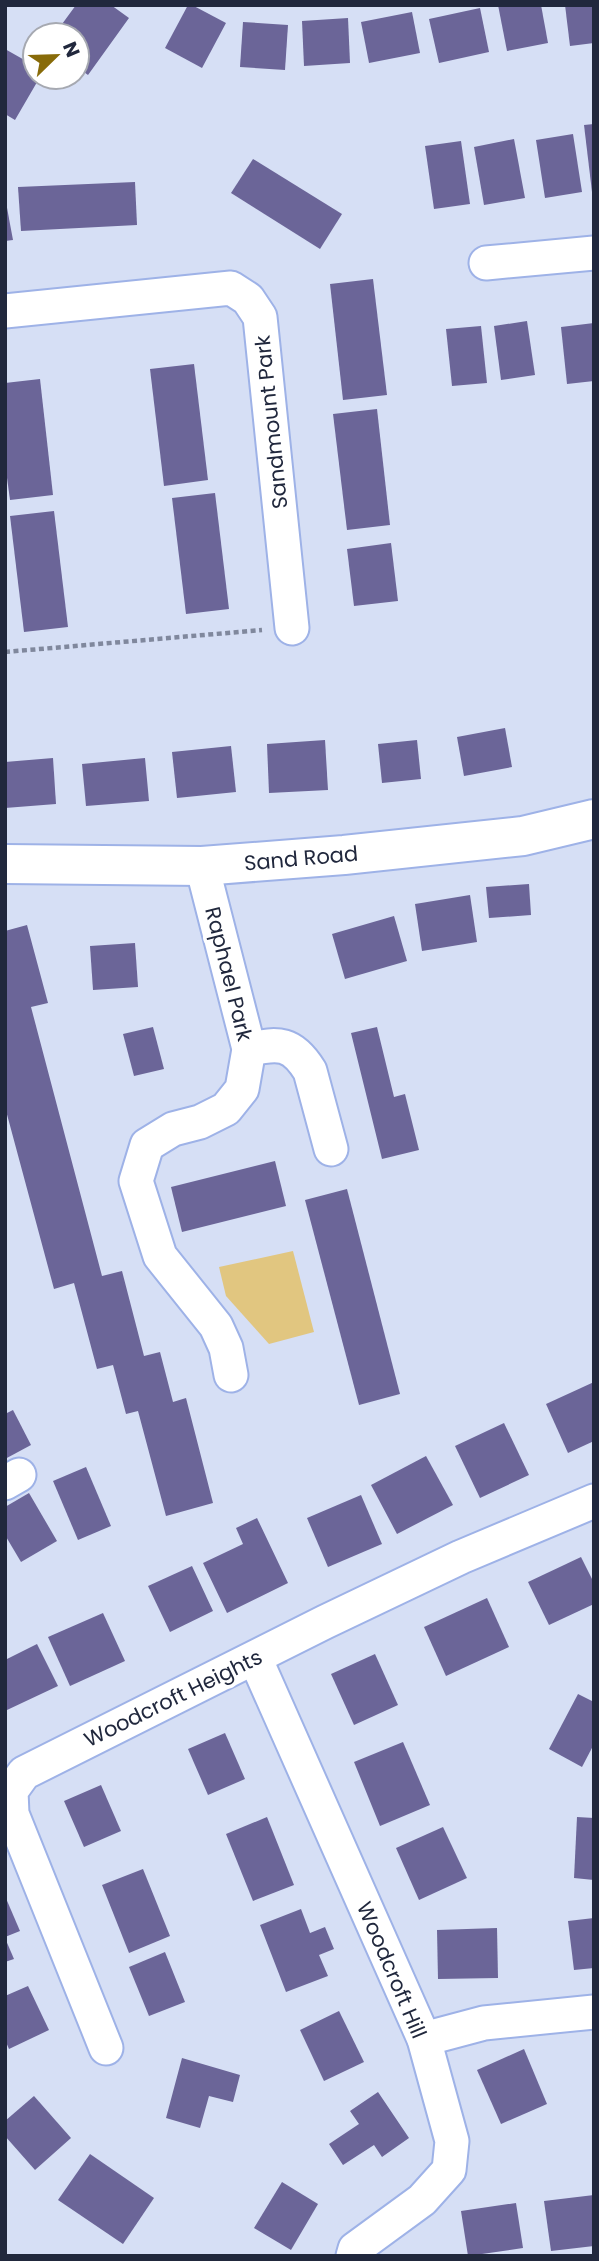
<svg xmlns="http://www.w3.org/2000/svg" width="599" height="2261" font-family="Poppins,sans-serif">
	<rect width="100%" height="100%" fill="#d6dff5"/>
	<!-- green -->
	<polygon fill="#e1c680" points="293,1251 314,1332 269,1344 226,1296 219,1267"/>
	<!-- building -->
	<g fill="#6b6598">
		<polygon points="76,5 111,5 129,18 88,75 77,67 77,35 54,35"/>
		<polygon points="188,5 192,5 226,23 202,68 165,48"/>
		<polygon points="498,5 541,5 548,43 507,51"/>
		<polygon points="565,5 594,5 594,43 570,46"/>
		<polygon points="480,8 489,52 439,63 429,19"/>
		<polygon points="412,12 420,53 369,63 361,22"/>
		<polygon points="348,18 350,63 304,66 302,21"/>
		<polygon points="243,22 288,25 285,70 240,67"/>
		<polygon points="5,49 35,66 35,77 40,77 15,120 5,114"/>
		<polygon points="594,124 594,192 592,192 584,125"/>
		<polygon points="573,134 582,192 545,198 536,140"/>
		<polygon points="514,139 525,198 484,205 474,147"/>
		<polygon points="461,141 470,204 434,209 425,146"/>
		<polygon points="253,159 342,214 320,249 231,193"/>
		<polygon points="135,182 137,225 21,231 18,187"/>
		<polygon points="5,197 13,240 5,241"/>
		<polygon points="373,279 387,395 343,400 330,284"/>
		<polygon points="527,321 535,375 501,380 494,326"/>
		<polygon points="594,323 594,381 567,384 561,327"/>
		<polygon points="481,326 487,383 452,386 446,329"/>
		<polygon points="194,364 208,480 164,486 150,369"/>
		<polygon points="40,379 53,495 10,500 5,463 5,383"/>
		<polygon points="377,409 390,525 347,530 333,414"/>
		<polygon points="215,493 229,609 186,614 172,498"/>
		<polygon points="54,511 68,627 24,632 10,516"/>
		<polygon points="391,543 398,601 354,606 347,549"/>
		<polygon points="505,728 512,767 464,776 457,737"/>
		<polygon points="325,740 328,790 269,793 267,744"/>
		<polygon points="417,740 421,779 382,783 378,744"/>
		<polygon points="231,746 236,792 177,798 172,752"/>
		<polygon points="53,758 56,804 5,808 5,762"/>
		<polygon points="145,758 149,801 86,806 82,764"/>
		<polygon points="529,884 531,915 489,918 486,887"/>
		<polygon points="470,895 477,942 422,951 415,904"/>
		<polygon points="394,916 407,961 345,979 332,934"/>
		<polygon points="27,925 48,1003 31,1007 102,1276 122,1271 144,1356 160,1352 173,1402 186,1398 213,1503 166,1516 138,1411 126,1414 113,1365 97,1369 74,1283 54,1289 5,1107 5,931"/>
		<polygon points="135,943 138,987 93,990 90,946"/>
		<polygon points="153,1027 164,1069 134,1076 123,1034"/>
		<polygon points="377,1027 394,1097 405,1094 419,1150 382,1159 351,1033"/>
		<polygon points="275,1161 286,1206 182,1232 171,1187"/>
		<polygon points="347,1189 400,1394 359,1405 305,1200"/>
		<polygon points="594,1382 594,1441 568,1453 546,1404"/>
		<polygon points="13,1410 31,1445 5,1459 5,1414"/>
		<polygon points="504,1423 529,1475 480,1498 455,1446"/>
		<polygon points="426,1456 453,1505 397,1534 371,1485"/>
		<polygon points="86,1467 111,1526 78,1540 53,1481"/>
		<polygon points="29,1493 57,1541 21,1562 5,1535 5,1507"/>
		<polygon points="361,1495 382,1544 328,1567 307,1518"/>
		<polygon points="257,1518 288,1583 227,1613 203,1563 243,1544 236,1528"/>
		<polygon points="581,1557 594,1583 594,1604 549,1625 528,1582"/>
		<polygon points="192,1566 213,1611 170,1632 148,1586"/>
		<polygon points="487,1598 509,1647 446,1676 424,1627"/>
		<polygon points="103,1613 125,1661 70,1686 48,1637"/>
		<polygon points="37,1644 58,1686 7,1710 5,1660"/>
		<polygon points="375,1654 398,1705 354,1725 331,1674"/>
		<polygon points="578,1694 594,1702 594,1744 582,1767 549,1749"/>
		<polygon points="225,1733 245,1779 208,1795 188,1749"/>
		<polygon points="403,1742 430,1805 380,1826 354,1762"/>
		<polygon points="101,1785 121,1831 84,1847 64,1801"/>
		<polygon points="267,1817 294,1885 253,1901 226,1834"/>
		<polygon points="577,1817 594,1818 594,1880 574,1878"/>
		<polygon points="443,1827 467,1878 419,1900 396,1848"/>
		<polygon points="143,1869 170,1936 129,1953 102,1885"/>
		<polygon points="5,1896 20,1931 5,1937"/>
		<polygon points="301,1909 310,1933 325,1927 334,1949 319,1955 328,1976 286,1992 260,1925"/>
		<polygon points="594,1918 594,1968 574,1970 568,1921"/>
		<polygon points="497,1928 498,1978 438,1979 437,1930"/>
		<polygon points="5,1938 14,1959 5,1962"/>
		<polygon points="165,1952 185,2002 149,2016 129,1967"/>
		<polygon points="28,1986 49,2030 9,2049 5,2040 5,1996"/>
		<polygon points="339,2011 364,2062 324,2081 300,2030"/>
		<polygon points="524,2049 547,2104 501,2124 477,2070"/>
		<polygon points="182,2058 240,2075 233,2102 209,2096 200,2128 166,2118"/>
		<polygon points="378,2092 409,2138 382,2157 374,2145 343,2165 329,2144 359,2124 350,2111"/>
		<polygon points="34,2096 71,2138 35,2170 5,2136 5,2121"/>
		<polygon points="90,2154 154,2198 123,2244 58,2200"/>
		<polygon points="282,2182 318,2204 291,2250 254,2228"/>
		<polygon points="594,2195 594,2246 551,2251 544,2201"/>
		<polygon points="516,2203 523,2248 468,2256 461,2211"/>
	</g>
	<g fill="none" stroke-linecap="round" stroke-linejoin="round">
		<defs>
			<g id="street">
				<polyline points="486,263 594,253"/>
				<polyline points="5,311 231,288 248,299 260,317 292,628"/>
				<polyline points="202,866 249,1049 242,1089 226,1109 200,1122 173,1129 147,1145 136,1181 160,1256 216,1326 226,1348 231,1375"/>
				<path d="M249,1049C279,1043 292,1042 310,1071L331,1149"/>
				<polyline points="5,1483 19,1475"/>
				<polyline points="255,1658 424,2039 452,2141 449,2170 422,2200 355,2249 353,2256"/>
				<polyline points="424,2039 484,2023 594,2012"/>
				<polyline points="106,2048 12,1814 11,1791 24,1773 325,1622 461,1557 594,1501"/>
			</g>
			<polyline id="secondary" points="5,864 202,866 344,855 523,836 594,819"/>
		</defs>
		<!-- street casing -->
		<use href="#street" stroke="#9eb2e7" stroke-width="37"/>
		<!-- secondary casing -->
		<use href="#secondary" stroke="#9eb2e7" stroke-width="42"/>
		<!-- path -->
		<polyline stroke="#80889d" stroke-width="4.5" stroke-dasharray="5 3.5" stroke-linecap="butt" points="5,652 262,630"/>
		<!-- street -->
		<use href="#street" stroke="#fff" stroke-width="33"/>
		<!-- secondary -->
		<use href="#secondary" stroke="#fff" stroke-width="38"/>
	</g>
	<g text-anchor="middle" dominant-baseline="central" stroke-width="7" stroke-linejoin="round" paint-order="stroke">
		<!-- street labels -->
		<g font-size="21" fill="#21283d" stroke="#fff">
			<text transform="translate(271 422) rotate(-96)">Sandmount Park</text>
			<text transform="translate(301 858) rotate(-5)">Sand Road</text>
			<text transform="translate(229 974) rotate(76)">Raphael Park</text>
			<text transform="translate(173 1698) rotate(-26)">Woodcroft Heights</text>
			<text transform="translate(392 1970) rotate(67)">Woodcroft Hill</text>
		</g>
	</g>
	<!-- border -->
	<rect width="599" height="2261" fill="none" stroke="#21283d" stroke-width="14"/>
	<!-- north arrow -->
	<g transform="translate(56 56) rotate(67)"><circle r="33" fill="#ffffff" stroke="#a6a9b1" stroke-width="2"/>
	<path d="M0-5L12 26L0 18L-12 26Z" fill="#886b09"/>
	<text y="-10" font-size="19" font-weight="bold" text-anchor="middle" fill="#21283d">N</text>
	</g>
</svg>
